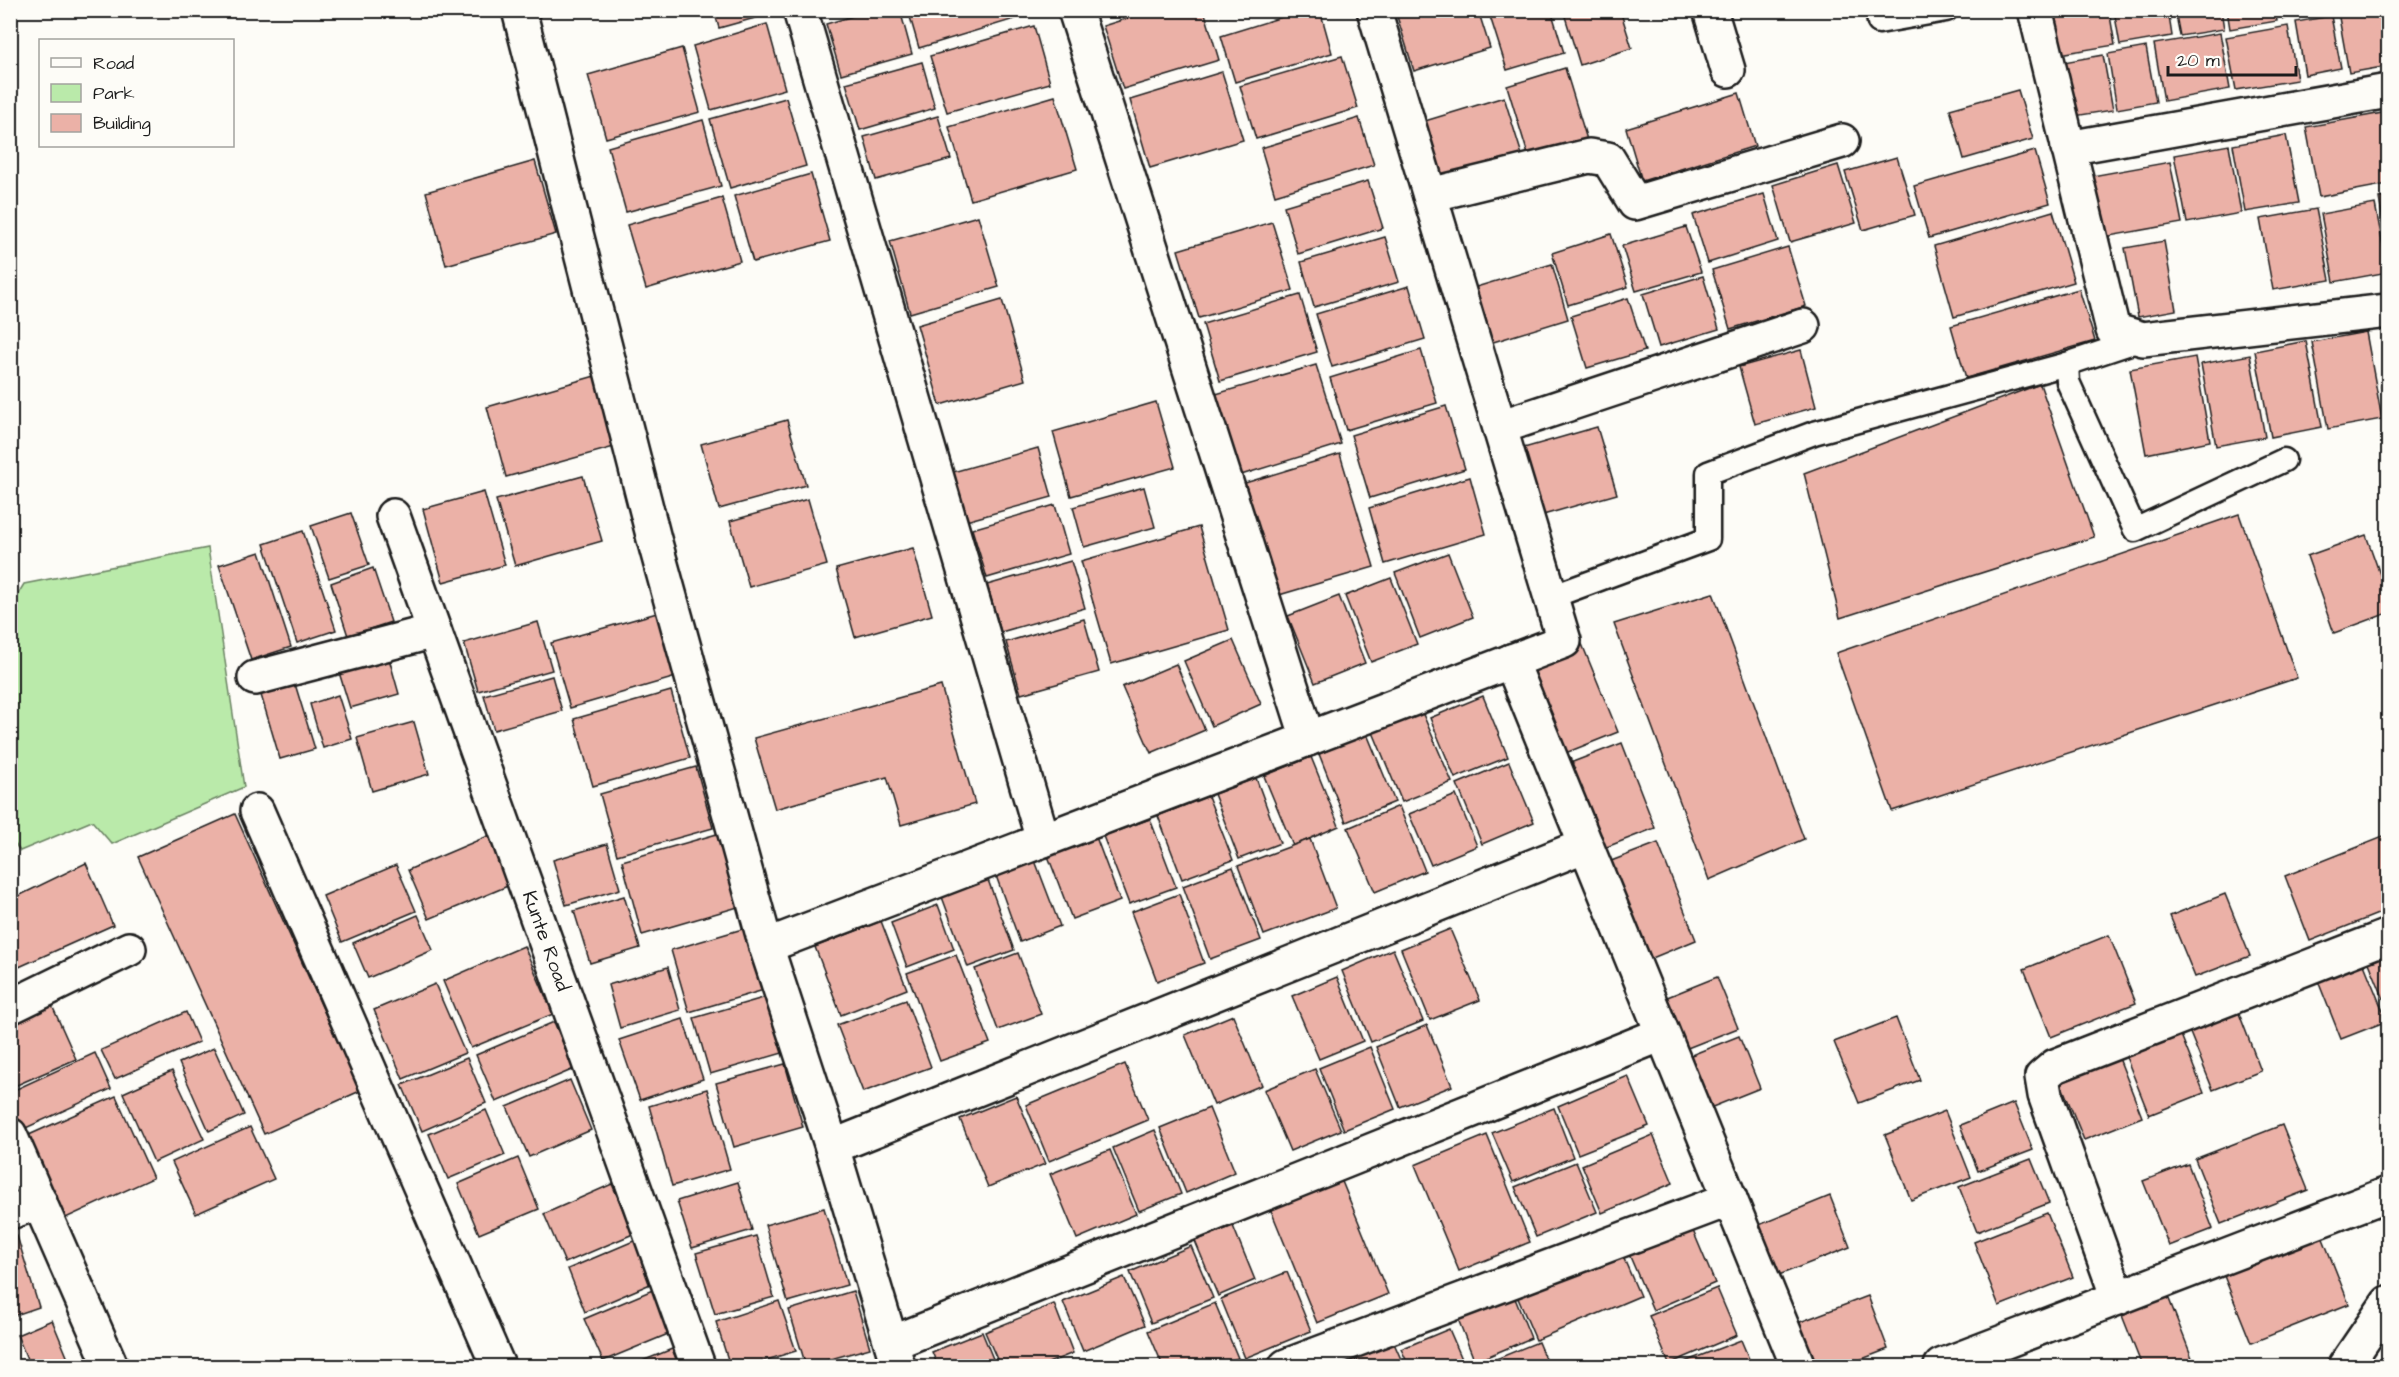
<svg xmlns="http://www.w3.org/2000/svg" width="2399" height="1377" font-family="'Architects Daughter',sans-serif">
	<rect width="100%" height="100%" fill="#fdfcf7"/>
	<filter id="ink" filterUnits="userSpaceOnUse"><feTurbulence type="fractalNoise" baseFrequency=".0167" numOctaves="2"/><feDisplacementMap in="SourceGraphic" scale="12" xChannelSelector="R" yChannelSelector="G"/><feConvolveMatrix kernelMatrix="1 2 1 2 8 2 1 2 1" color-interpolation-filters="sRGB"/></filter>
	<g filter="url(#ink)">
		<!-- green -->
		<polygon fill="#baeaaa" stroke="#6b8363" stroke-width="1.5" points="208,548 244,787 112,844 92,821 20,851 10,837 10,607 24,584"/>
		<!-- building -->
		<g fill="#ebb1a7" stroke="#1c1c1c" stroke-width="1.5">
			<polygon points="714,10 765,10 766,15 719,28"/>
			<polygon points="873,10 900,10 912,54 841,74 826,24"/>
			<polygon points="908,10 1030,10 1031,14 919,48"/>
			<polygon points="1154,10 1204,10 1219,60 1123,89 1103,26"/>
			<polygon points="1305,10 1320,10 1332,53 1235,82 1221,36"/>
			<polygon points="1406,10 1478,10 1490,48 1414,71 1396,13"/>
			<polygon points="1488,10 1551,10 1564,53 1507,70"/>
			<polygon points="1563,10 1620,10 1632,48 1580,65"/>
			<polygon points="2052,10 2109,10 2115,45 2060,54"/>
			<polygon points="2114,10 2168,10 2172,36 2120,45"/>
			<polygon points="2175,10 2221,10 2224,29 2180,36"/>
			<polygon points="2227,10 2275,10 2277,21 2230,29"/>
			<polygon points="2282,10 2332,10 2283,19"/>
			<polygon points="2346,10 2388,10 2388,66 2349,73 2338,12"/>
			<polygon points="2331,16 2341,68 2305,75 2296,22"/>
			<polygon points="767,24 785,89 711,110 693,46"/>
			<polygon points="1034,26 1050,83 947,112 930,56"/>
			<polygon points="2288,26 2297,80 2236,90 2226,37"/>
			<polygon points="2220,33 2230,89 2164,101 2154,44"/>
			<polygon points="2146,47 2156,102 2117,109 2108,54"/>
			<polygon points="682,48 700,112 606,138 588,75"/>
			<polygon points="2103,55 2113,110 2068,117 2058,63"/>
			<polygon points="1342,56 1358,108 1256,139 1240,86"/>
			<polygon points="922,62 935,108 860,130 846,83"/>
			<polygon points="1565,68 1588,143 1530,161 1507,86"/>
			<polygon points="1222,72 1243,140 1150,168 1130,100"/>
			<polygon points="2018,90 2033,139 1964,159 1950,109"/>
			<polygon points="1739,93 1755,146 1642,181 1626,128"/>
			<polygon points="1055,96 1077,169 971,200 949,127"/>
			<polygon points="1504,97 1522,155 1443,180 1425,121"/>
			<polygon points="786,98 806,166 730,188 710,119"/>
			<polygon points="2388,112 2388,184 2319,197 2306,127"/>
			<polygon points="938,116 951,159 876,180 864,137"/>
			<polygon points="1359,118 1374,165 1275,195 1261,148"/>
			<polygon points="703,120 721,186 626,212 608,147"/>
			<polygon points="2286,135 2299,203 2245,212 2233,145"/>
			<polygon points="2229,145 2241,213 2187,223 2174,155"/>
			<polygon points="2035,151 2050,203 1929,238 1914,186"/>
			<polygon points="1897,157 1915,215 1863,230 1845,172"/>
			<polygon points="535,161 556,234 446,265 426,192"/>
			<polygon points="2170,162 2182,223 2104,237 2092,176"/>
			<polygon points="1838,165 1856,223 1790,242 1773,185"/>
			<polygon points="811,174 830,241 753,262 734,196"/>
			<polygon points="1368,181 1383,228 1298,254 1284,206"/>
			<polygon points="1764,194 1778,241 1708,263 1693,215"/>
			<polygon points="2388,197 2388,251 2379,198"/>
			<polygon points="722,198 740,261 646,289 627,225"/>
			<polygon points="2375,204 2388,272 2334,282 2321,214"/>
			<polygon points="2316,209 2330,280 2273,290 2260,219"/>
			<polygon points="2053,211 2074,282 1954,317 1934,246"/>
			<polygon points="978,216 999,287 910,313 890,241"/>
			<polygon points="1272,222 1293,290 1199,318 1178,250"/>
			<polygon points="1686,227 1701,272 1636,291 1622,246"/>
			<polygon points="1611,234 1628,287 1568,305 1552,253"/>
			<polygon points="1385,237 1399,282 1314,307 1301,262"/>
			<polygon points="2164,241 2176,310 2138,317 2125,248"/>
			<polygon points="1788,247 1806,306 1730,329 1712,270"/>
			<polygon points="1552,264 1568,319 1490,343 1473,288"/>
			<polygon points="1703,276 1719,329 1659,347 1643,294"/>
			<polygon points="1409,286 1425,339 1332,367 1316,314"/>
			<polygon points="2079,289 2095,341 1966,378 1951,326"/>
			<polygon points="1300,295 1317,352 1220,381 1203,324"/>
			<polygon points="1628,298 1645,351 1587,368 1571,316"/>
			<polygon points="1002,300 1025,380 940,405 917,325"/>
			<polygon points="2366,332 2382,419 2328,429 2312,342"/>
			<polygon points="2306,341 2322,427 2271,437 2255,351"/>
			<polygon points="1421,350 1437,403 1346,430 1330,378"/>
			<polygon points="1801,350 1816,407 1755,424 1739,367"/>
			<polygon points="2250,355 2265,437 2216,446 2201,364"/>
			<polygon points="2195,357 2210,441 2146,454 2130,369"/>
			<polygon points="1316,365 1341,444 1241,475 1216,394"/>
			<polygon points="595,376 614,447 506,477 487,407"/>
			<polygon points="2040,384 2094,537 1840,618 1804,473"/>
			<polygon points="2388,385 2388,422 2381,386"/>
			<polygon points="1156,402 1175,467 1071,496 1053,432"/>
			<polygon points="1446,406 1465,469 1370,498 1351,435"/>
			<polygon points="787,420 806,485 719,509 701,444"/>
			<polygon points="1597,427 1617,494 1536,517 1517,450"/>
			<polygon points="1038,448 1052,497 966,521 953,472"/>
			<polygon points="1340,454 1374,567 1279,595 1245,483"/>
			<polygon points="583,476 602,541 515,566 496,500"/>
			<polygon points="1470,477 1486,534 1385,564 1369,508"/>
			<polygon points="1144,487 1155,527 1084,547 1073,507"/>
			<polygon points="484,492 505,565 443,582 423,509"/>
			<polygon points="808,499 827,565 749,587 730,521"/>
			<polygon points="1055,505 1069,554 987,578 972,529"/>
			<polygon points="351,513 369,565 329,578 311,526"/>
			<polygon points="2239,514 2297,678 1892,811 1836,653"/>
			<polygon points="1199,527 1229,630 1111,664 1081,561"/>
			<polygon points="303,531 336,630 297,643 264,544"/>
			<polygon points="2366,535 2388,597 2388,613 2334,633 2307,556"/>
			<polygon points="913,548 932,615 855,637 836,569"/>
			<polygon points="260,552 291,647 251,660 219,565"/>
			<polygon points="1448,553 1473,617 1420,638 1395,573"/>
			<polygon points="1071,561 1085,608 1001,632 987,585"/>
			<polygon points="373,568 391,622 348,636 331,583"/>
			<polygon points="1391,578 1417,644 1371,662 1345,596"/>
			<polygon points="1713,593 1804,839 1709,880 1614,624"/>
			<polygon points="1339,596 1365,663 1315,683 1288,616"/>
			<polygon points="657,613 676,677 570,708 551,643"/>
			<polygon points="1084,619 1099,672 1021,694 1006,642"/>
			<polygon points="538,622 552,670 478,691 464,643"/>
			<polygon points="1233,640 1261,704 1212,726 1184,661"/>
			<polygon points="1582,644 1618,732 1563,754 1528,665"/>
			<polygon points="388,655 399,694 350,708 338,669"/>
			<polygon points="1176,664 1205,730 1151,753 1122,687"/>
			<polygon points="552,676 562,711 494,730 484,695"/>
			<polygon points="295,684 315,749 280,759 261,695"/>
			<polygon points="941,686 975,804 901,825 887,777 775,809 754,738"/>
			<polygon points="671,691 690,758 593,786 574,719"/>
			<polygon points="338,695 352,739 323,748 310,704"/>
			<polygon points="1483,696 1508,757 1455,778 1430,718"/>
			<polygon points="1419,705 1452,782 1402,802 1370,725"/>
			<polygon points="414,722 429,774 372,791 357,738"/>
			<polygon points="1367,734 1395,802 1346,822 1319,754"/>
			<polygon points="1622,743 1655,828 1599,850 1565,765"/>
			<polygon points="1311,757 1339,826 1293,846 1264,776"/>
			<polygon points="1509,762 1534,822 1482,844 1457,784"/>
			<polygon points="696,767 713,828 617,855 600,794"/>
			<polygon points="1256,778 1280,843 1239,859 1214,794"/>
			<polygon points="1456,795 1477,846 1431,865 1409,814"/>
			<polygon points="1208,796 1233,860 1182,879 1158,816"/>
			<polygon points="1399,806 1425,871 1375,892 1348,828"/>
			<polygon points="235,814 360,1091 264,1134 138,857"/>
			<polygon points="1150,819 1176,887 1129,904 1103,836"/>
			<polygon points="717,834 738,907 642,935 622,861"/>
			<polygon points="2388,835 2388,910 2310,941 2285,876"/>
			<polygon points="488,836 510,885 429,919 408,870"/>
			<polygon points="1096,837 1120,901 1072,919 1048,856"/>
			<polygon points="1310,839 1336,908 1264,935 1238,866"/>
			<polygon points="1658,843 1696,940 1645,961 1606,863"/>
			<polygon points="607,844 620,889 566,905 553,860"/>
			<polygon points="1034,858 1060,926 1020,942 995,873"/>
			<polygon points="86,863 113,925 10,971 10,900"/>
			<polygon points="396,865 416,911 342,942 323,896"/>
			<polygon points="1233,867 1261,940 1210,959 1183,886"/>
			<polygon points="988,880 1014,950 968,967 942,897"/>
			<polygon points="1179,894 1204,963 1157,981 1131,912"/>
			<polygon points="2225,894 2250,956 2195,977 2170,916"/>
			<polygon points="624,896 640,948 590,963 574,911"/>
			<polygon points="938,905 954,949 907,967 891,923"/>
			<polygon points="418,915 433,950 368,978 353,943"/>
			<polygon points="881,921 907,989 841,1015 815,947"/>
			<polygon points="746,928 764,990 689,1012 671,950"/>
			<polygon points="1450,929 1480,1000 1430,1020 1401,949"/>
			<polygon points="2109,935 2136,1003 2051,1037 2024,969"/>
			<polygon points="2388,943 2388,1009 2365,953"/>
			<polygon points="524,946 553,1014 471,1048 443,981"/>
			<polygon points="1393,949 1423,1021 1371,1042 1342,971"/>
			<polygon points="2359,952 2387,1021 2341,1039 2314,971"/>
			<polygon points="1018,953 1041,1014 998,1030 975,969"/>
			<polygon points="956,955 990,1043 940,1061 907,973"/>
			<polygon points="668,967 680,1010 620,1028 608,985"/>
			<polygon points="1337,977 1363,1041 1319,1059 1292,996"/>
			<polygon points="1717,977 1738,1028 1680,1051 1660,1000"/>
			<polygon points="435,984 465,1053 403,1079 374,1010"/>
			<polygon points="770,996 786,1052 710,1074 694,1018"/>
			<polygon points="906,1000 931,1067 863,1092 837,1025"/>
			<polygon points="50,1001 76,1059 10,1088 10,1019"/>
			<polygon points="2237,1008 2261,1071 2213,1090 2188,1028"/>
			<polygon points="186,1012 199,1042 115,1079 101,1050"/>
			<polygon points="1233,1015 1262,1085 1214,1105 1185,1035"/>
			<polygon points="1896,1018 1920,1080 1859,1103 1834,1042"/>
			<polygon points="683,1019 703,1079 640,1100 619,1040"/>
			<polygon points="554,1022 574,1069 496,1102 476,1055"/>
			<polygon points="1427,1025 1452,1086 1400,1107 1376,1047"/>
			<polygon points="2179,1030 2204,1093 2149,1115 2124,1052"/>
			<polygon points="1739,1036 1760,1088 1705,1110 1684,1058"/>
			<polygon points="1370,1047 1395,1109 1344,1130 1319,1068"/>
			<polygon points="214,1048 244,1115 209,1131 179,1063"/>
			<polygon points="95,1053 111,1089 17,1132 10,1118 10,1092"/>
			<polygon points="2117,1053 2142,1117 2084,1140 2058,1076"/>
			<polygon points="467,1058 486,1103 422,1131 402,1085"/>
			<polygon points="785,1064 803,1127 734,1147 716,1083"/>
			<polygon points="1125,1064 1148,1120 1049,1161 1026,1105"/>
			<polygon points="1315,1069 1341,1130 1290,1151 1264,1090"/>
			<polygon points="172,1071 204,1139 154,1162 123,1093"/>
			<polygon points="1628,1076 1649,1126 1578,1154 1558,1106"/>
			<polygon points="570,1080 591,1130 529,1157 507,1107"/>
			<polygon points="707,1089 730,1169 672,1186 649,1106"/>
			<polygon points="116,1096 153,1178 57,1222 20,1139"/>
			<polygon points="1016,1096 1045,1164 988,1187 960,1119"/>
			<polygon points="2014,1103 2033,1150 1978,1171 1960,1125"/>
			<polygon points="1209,1108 1235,1172 1186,1193 1160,1128"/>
			<polygon points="1554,1108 1573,1157 1513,1182 1492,1133"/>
			<polygon points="486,1110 505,1155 448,1179 429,1134"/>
			<polygon points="1945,1111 1971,1177 1911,1200 1885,1135"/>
			<polygon points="2282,1125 2308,1190 2221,1224 2195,1159"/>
			<polygon points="250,1127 274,1179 196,1214 172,1162"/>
			<polygon points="1155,1130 1181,1194 1139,1211 1113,1148"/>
			<polygon points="1487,1135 1530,1242 1459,1271 1415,1165"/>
			<polygon points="1653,1135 1673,1183 1602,1213 1582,1165"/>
			<polygon points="1110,1150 1136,1214 1077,1239 1050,1174"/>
			<polygon points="518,1158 539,1209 479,1234 458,1184"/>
			<polygon points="2031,1159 2049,1203 1977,1232 1959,1187"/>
			<polygon points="1576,1162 1597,1212 1536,1237 1515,1187"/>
			<polygon points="2188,1164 2213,1229 2169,1246 2143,1181"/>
			<polygon points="1341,1179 1388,1294 1317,1323 1270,1208"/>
			<polygon points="738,1182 752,1230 692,1248 677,1201"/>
			<polygon points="612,1184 633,1234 565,1263 544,1214"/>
			<polygon points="1830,1196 1850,1247 1779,1275 1759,1225"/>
			<polygon points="824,1208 847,1285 788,1302 765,1225"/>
			<polygon points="2047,1213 2073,1277 1999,1306 1974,1242"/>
			<polygon points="1233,1226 1255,1280 1218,1296 1195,1241"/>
			<polygon points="1691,1226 1715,1283 1653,1310 1628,1252"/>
			<polygon points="17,1236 39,1307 10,1317 10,1238"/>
			<polygon points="756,1236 774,1297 715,1314 696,1253"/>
			<polygon points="2322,1236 2349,1304 2251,1343 2224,1276"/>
			<polygon points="636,1240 655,1282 585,1312 568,1269"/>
			<polygon points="1191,1246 1213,1298 1151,1323 1130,1272"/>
			<polygon points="1621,1252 1640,1296 1536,1340 1517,1296"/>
			<polygon points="1287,1272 1311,1331 1245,1358 1221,1299"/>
			<polygon points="1124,1277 1145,1325 1083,1351 1063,1302"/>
			<polygon points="1717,1288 1737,1335 1669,1364 1649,1316"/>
			<polygon points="655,1289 673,1332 603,1361 584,1319"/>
			<polygon points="853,1291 870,1348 806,1366 789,1310"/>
			<polygon points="2167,1294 2194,1363 2185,1366 2142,1366 2121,1313"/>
			<polygon points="1514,1296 1531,1338 1475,1362 1458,1319"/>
			<polygon points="1868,1296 1888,1349 1844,1366 1812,1366 1795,1324"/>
			<polygon points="779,1301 796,1351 747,1366 730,1366 716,1322"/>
			<polygon points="1215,1303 1238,1358 1217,1366 1163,1366 1148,1331"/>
			<polygon points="1054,1304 1073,1353 1041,1366 1000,1366 985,1332"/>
			<polygon points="52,1320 71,1366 30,1366 17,1335"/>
			<polygon points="1449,1329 1465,1366 1409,1366 1401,1349"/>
			<polygon points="982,1332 996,1366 938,1366 932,1352"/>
			<polygon points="1390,1334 1404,1366 1360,1366 1353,1350"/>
			<polygon points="1741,1340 1752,1366 1674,1366"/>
			<polygon points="1538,1342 1548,1366 1479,1366"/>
			<polygon points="672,1349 679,1366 630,1366"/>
			<polygon points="1354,1357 1358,1366 1330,1366"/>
		</g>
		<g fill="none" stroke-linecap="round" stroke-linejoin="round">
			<defs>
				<g id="service">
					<polyline points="1877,10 1879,22 1946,10"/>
					<polyline points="2067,364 2142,339"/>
					<polyline points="1551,597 1708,539 1708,473 1814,433 2067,364 2068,382 2135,530 2284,460"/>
				</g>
				<g id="minor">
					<polyline points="519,10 654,539 766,946 832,1147 898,1366"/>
					<polyline points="800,10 1043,840"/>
					<polyline points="1075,10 1308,739"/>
					<polyline points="1710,10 1728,70"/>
					<polyline points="2035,10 2113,330 2143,339 2388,311"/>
					<polyline points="2068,148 2388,91"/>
					<polyline points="1430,195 1589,156 1608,159 1635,203 1842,141"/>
					<polyline points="1500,427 1803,326"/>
					<polyline points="393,516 698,1366"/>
					<polyline points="1511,661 1798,1366"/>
					<polyline points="255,678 434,631"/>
					<polyline points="257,811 498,1366"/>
					<polyline points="766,946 1564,641 1374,10"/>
					<polyline points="10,1007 129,949"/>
					<polyline points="10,1135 111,1366"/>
					<polyline points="832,1147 1586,845"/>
					<polyline points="10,1212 40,1202"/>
					<polyline points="2118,1298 2045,1095 2042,1077 2055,1066 2388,936"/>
					<polyline points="892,1343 1662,1034"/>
					<polyline points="1286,1366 1730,1199"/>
					<polyline points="1941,1366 2388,1194"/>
				</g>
				<polyline id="secondary" points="2345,1366 2388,1303"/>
			</defs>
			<!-- service casing -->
			<use href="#service" stroke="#1c1c1c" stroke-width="27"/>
			<!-- minor casing -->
			<use href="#minor" stroke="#1c1c1c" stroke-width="38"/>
			<!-- secondary casing -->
			<use href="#secondary" stroke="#1c1c1c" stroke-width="38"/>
			<!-- service -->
			<use href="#service" stroke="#fdfcf7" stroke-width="22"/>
			<!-- minor -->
			<use href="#minor" stroke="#fdfcf7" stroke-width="33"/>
			<!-- secondary -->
			<use href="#secondary" stroke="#fdfcf7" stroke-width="33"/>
		</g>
	</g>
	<g text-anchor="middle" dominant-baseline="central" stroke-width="6" stroke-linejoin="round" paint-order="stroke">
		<!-- street labels -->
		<g font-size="20" fill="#1c1c1c" stroke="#fdfcf7">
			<text transform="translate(546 941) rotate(70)">Kunte Road</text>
		</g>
	</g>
	<!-- margin -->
	<rect width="2399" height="1377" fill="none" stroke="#fdfcf7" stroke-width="36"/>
	<rect x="18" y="18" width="2363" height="1341" fill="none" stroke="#1c1c1c" stroke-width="2" filter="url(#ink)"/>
	<!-- legend -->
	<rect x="39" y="39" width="195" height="108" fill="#fdfcf7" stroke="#a3a29f" stroke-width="1.5"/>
	<rect x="51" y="58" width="30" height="9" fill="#fdfcf7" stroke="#a3a29f" stroke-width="1.5"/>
	<text x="93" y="69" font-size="18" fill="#1c1c1c">Road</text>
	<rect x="51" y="84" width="30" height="18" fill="#baeaaa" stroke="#a3a29f" stroke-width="1.5"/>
	<text x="93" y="99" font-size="18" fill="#1c1c1c">Park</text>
	<rect x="51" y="114" width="30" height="18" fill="#ebb1a7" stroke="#a3a29f" stroke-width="1.5"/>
	<text x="93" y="129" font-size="18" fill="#1c1c1c">Building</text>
	<!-- scale -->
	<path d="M2168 66v9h128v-9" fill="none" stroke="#1c1c1c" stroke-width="3"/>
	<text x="2177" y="66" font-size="18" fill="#1c1c1c" stroke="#fdfcf7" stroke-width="4.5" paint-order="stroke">20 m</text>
</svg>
